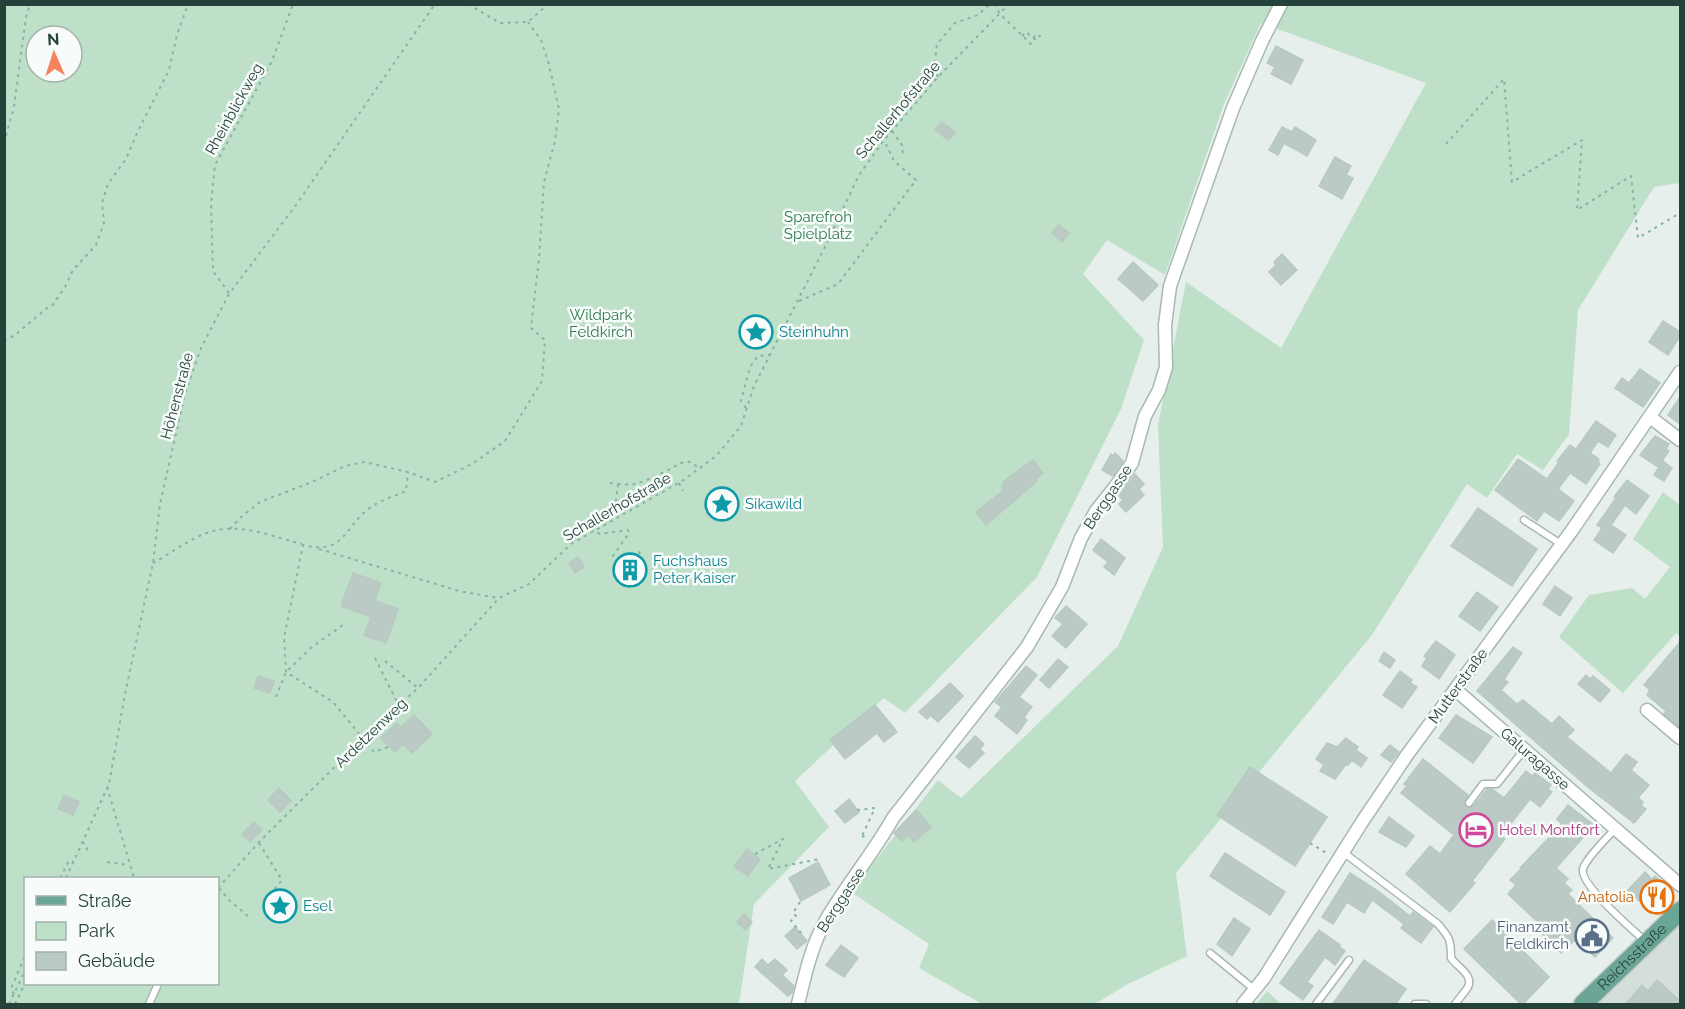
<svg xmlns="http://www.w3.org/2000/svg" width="1685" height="1009" font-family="Raleway,sans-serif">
	<rect width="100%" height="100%" fill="#e6efeb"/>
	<!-- built -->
	<polygon fill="#d4dfda" points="1680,897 1680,1004 1575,1004"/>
	<!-- green -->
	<g fill="#bfe0c8" fill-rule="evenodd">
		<path d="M5,5H1680V183L1654,187L1578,310L1569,434L1543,470L1517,454L1487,498L1467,484L1372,635L1176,873L1187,956L1126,985L1095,1004H982L919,968L929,944L851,892L938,780L961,798L1118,646L1163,547L1158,425L1186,282L1281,348L1426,83L1261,23L1224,104L1165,275L1107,240L1083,274L1144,340L1121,409L1037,577L905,713L884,698L795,781L829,827L754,904L739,1004H5ZM36,36H72V72H36ZM26,878H218V984H26Z"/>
		<polygon points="1663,492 1680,505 1680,636 1676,633 1623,693 1559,637 1589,595 1632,588 1645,599 1670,567 1633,539"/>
		<polygon points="1267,991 1281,1004 1256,1004"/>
	</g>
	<!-- building -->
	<g fill="#bbcac4" stroke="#b8c9c2" stroke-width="1.5">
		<polygon points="1276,46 1303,60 1291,84 1271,74 1275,67 1267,63"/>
		<polygon points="942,122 955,132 948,140 935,130"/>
		<polygon points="1282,127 1292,132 1295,127 1316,140 1307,156 1284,143 1278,155 1269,150"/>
		<polygon points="1335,157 1351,166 1346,175 1353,178 1342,199 1319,186"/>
		<polygon points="1059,225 1069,233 1062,242 1052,233"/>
		<polygon points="1282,254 1297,270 1281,285 1269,272 1276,265 1274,262"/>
		<polygon points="1133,262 1158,285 1143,301 1118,279"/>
		<polygon points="1663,321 1680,332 1680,336 1668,355 1649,342"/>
		<polygon points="1640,369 1660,383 1643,407 1615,388 1622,378 1629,383"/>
		<polygon points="1680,397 1680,424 1668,415"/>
		<polygon points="1596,421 1616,435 1608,447 1598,441 1590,453 1599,459 1598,461 1600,464 1586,484 1570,473 1558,489 1574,501 1559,521 1544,511 1537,521 1495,490 1518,459 1547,479 1559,462 1557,461 1570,445 1576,449"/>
		<polygon points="1655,436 1669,444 1666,449 1669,451 1658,467 1640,455"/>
		<polygon points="1115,453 1123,461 1113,476 1102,470 1111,454 1114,456"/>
		<polygon points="1033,460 1043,473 1035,479 1037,481 986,525 976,512 1004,490 1002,487 1005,484 1003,482"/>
		<polygon points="1663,461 1672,468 1664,481 1654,475"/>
		<polygon points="1135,474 1144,484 1139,489 1144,495 1126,512 1119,504 1123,500 1119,496"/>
		<polygon points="1627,480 1649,496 1636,514 1625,505 1611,525 1626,535 1613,553 1594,540 1602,528 1597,525 1616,498 1614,497"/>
		<polygon points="1478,508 1537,549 1512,586 1451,546"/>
		<polygon points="1101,539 1125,558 1114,575 1104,567 1108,562 1093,550"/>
		<polygon points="578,557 584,567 575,573 569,563"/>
		<polygon points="633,562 639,571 627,579 621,570"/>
		<polygon points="353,573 381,583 375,601 398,609 386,643 364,635 371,617 341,606"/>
		<polygon points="1555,586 1572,598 1560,616 1543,604"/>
		<polygon points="1477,592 1498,607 1480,631 1459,616"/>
		<polygon points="1066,606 1087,624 1066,648 1052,636 1063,624 1055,618"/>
		<polygon points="1436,641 1455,655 1439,679 1422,666 1427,658 1424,656"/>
		<polygon points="1680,642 1680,728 1664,714 1666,711 1647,695 1650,690 1644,685"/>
		<polygon points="1513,647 1522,653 1504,679 1508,682 1501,690 1517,704 1523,700 1552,724 1559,716 1574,730 1567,737 1611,773 1626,754 1637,762 1631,770 1649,785 1638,798 1643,802 1641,805 1646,809 1634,823 1589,788 1477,691"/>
		<polygon points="1384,652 1395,660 1390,668 1379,661"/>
		<polygon points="1058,659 1068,667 1049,688 1040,680"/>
		<polygon points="1026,666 1037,675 1019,697 1032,707 1024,717 1027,720 1017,734 995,716 1002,707 995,702"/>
		<polygon points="1400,671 1412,680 1410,683 1417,687 1402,708 1383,695"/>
		<polygon points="1586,675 1590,679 1593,676 1610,690 1600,702 1578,684"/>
		<polygon points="258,676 274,681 270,693 254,688"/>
		<polygon points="950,683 963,696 938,722 930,715 927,719 919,712"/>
		<polygon points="875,705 897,732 884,742 877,733 845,759 830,740"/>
		<polygon points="414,715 432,734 412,753 403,744 395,752 381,738 397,723 401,727"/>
		<polygon points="1456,715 1492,737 1473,763 1439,738"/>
		<polygon points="975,736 984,744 980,749 984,753 969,768 956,757"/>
		<polygon points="1346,738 1358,747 1356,750 1367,758 1361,767 1352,760 1348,765 1346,764 1335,779 1320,771 1324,765 1316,759 1327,743 1337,747"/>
		<polygon points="1390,745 1399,752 1391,762 1381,755"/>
		<polygon points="1423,759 1468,795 1464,803 1468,808 1473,807 1487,789 1492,789 1504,798 1526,771 1532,776 1535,773 1551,785 1548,789 1552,792 1540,807 1530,799 1501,836 1505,839 1472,881 1475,883 1450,912 1406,874 1430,846 1440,854 1454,835 1401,793 1407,786 1404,784"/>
		<polygon points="1250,767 1327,817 1295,866 1217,815"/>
		<polygon points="279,788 291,801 280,812 268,800"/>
		<polygon points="64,795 79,802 73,815 58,809"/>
		<polygon points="849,799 859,812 845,823 835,811"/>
		<polygon points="1568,805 1594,825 1556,868 1568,879 1564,883 1572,890 1568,894 1613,938 1595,957 1576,939 1561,953 1539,931 1543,927 1508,894 1516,885 1510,880 1521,869 1520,868 1562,824 1557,819"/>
		<polygon points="916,810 931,827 914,842 908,835 902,841 894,833"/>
		<polygon points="1389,817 1414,836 1406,847 1379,832"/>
		<polygon points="254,822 262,830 250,842 242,834"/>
		<polygon points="747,849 760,859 748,876 734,866"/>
		<polygon points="1225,853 1285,892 1270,915 1210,876"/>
		<polygon points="818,862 830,885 801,901 789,878"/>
		<polygon points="1645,872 1652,879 1655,876 1670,890 1650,911 1628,890"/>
		<polygon points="1350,873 1378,891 1410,916 1413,912 1433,927 1421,943 1401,928 1404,924 1372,900 1364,913 1347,902 1333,924 1322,917"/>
		<polygon points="744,914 752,922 745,930 737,922"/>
		<polygon points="1234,918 1250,929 1232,956 1217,944"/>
		<polygon points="1492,920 1549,977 1522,1005 1464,949"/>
		<polygon points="795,927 807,941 797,949 785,936"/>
		<polygon points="1319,930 1340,945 1338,946 1345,951 1335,965 1325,957 1307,982 1313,986 1303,1000 1280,983"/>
		<polygon points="841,945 858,958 844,977 826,965"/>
		<polygon points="762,959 768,965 775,959 787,970 782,975 794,986 792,993 788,996 755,967"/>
		<polygon points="1364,960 1406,989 1395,1005 1332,1005"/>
		<polygon points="1657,980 1680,1001 1680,1005 1625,1005 1642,985 1648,991"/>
	</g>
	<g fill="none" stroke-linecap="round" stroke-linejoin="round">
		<defs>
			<g id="lane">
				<polyline points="1524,520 1561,544"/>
				<polyline points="1469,803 1483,784 1497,784 1524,750"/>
				<path d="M1615,829C1607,838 1586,858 1583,869C1579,884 1633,930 1645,941"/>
				<path d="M1343,852L1438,924C1450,938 1451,940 1451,958C1457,967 1474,975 1468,987C1464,993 1459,999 1455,1004"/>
				<polyline points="1210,953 1255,990"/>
				<polyline points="149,1004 158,984"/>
				<polyline points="1316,1004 1349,960"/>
				<polyline points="1415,1004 1426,1004"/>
			</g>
			<g id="street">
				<polyline points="1650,417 1680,440"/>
				<polyline points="1456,690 1680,885"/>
				<polyline points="1647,710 1680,738"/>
				<path d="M798,1004C805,976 811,946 826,920C846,885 873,854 893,818L1027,647L1062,587L1081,538L1096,511L1115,487L1132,463L1145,416L1159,390L1166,367L1165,325L1170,286L1233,108L1262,41L1281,4"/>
				<polyline points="1243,1004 1264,978 1362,822 1407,755 1573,529 1680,372"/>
			</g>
			<g id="primary">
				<path id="s1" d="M1583,1004L1680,911"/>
			</g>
		</defs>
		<!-- lane casing -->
		<use href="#lane" stroke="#a8b8b2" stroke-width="9"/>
		<!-- street casing -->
		<use href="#street" stroke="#a8b8b2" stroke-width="15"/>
		<!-- primary casing -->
		<use href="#primary" stroke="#c2cac8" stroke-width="21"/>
		<!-- path -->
		<g stroke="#86b3a5" stroke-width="2" stroke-dasharray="3 4.5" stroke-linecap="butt">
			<polyline points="468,4 500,23 528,22 548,4"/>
			<polyline points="994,4 1000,14 1033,46"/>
			<polyline points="1022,36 1026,32 1036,40 1040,36 1037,34 1033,38"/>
			<polyline points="938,77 934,68 937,44 955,23 978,15 990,4"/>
			<polyline points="892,131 902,145 903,154"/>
			<polyline points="4,143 14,107 26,17 30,4"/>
			<polyline points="1446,144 1504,79 1512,182 1582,140 1577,210 1631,176 1638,238 1680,213"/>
			<polyline points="229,293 213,271 211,204 215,165 272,61 293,4"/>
			<polyline points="799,301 838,284 916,180 894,161 884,140"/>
			<polyline points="4,341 15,335 47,308 52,306 65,287 73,270 96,245 104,223 102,203 108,184 126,159 138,131 169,70 177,35 188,4"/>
			<polyline points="746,408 741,401 750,367 758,356 769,355"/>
			<path d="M610,483C618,484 627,485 634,484C645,482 660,474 670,469C682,462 689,457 699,469"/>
			<polyline points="679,483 683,491"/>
			<polyline points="618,484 616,501 594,525 593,530 600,534 628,530 629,533 613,556 618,560 626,561 627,566"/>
			<polyline points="230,529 241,517 260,502 312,482 345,466 364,462 408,472 435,482 472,464 505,441 542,381 545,340 531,328 539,259 544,182 555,141 559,109 548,61 541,40 528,22"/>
			<polyline points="319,549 459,591 498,598"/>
			<polyline points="626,561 639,552 645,564"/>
			<path d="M153,563C170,554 192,537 210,532C240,522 273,537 302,544"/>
			<polyline points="375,658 399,706"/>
			<polyline points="385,661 418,688"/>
			<polyline points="276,697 286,672 312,647 343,625"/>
			<path d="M388,747L374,752L333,702L286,672L284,638L303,545C345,556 344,526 371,507C381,500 395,496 406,491L408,472"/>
			<polyline points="107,787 134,878"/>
			<polyline points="857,810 875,808 861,838 868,833"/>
			<polyline points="82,842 86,845 88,852"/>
			<polyline points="259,843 282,880 270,895"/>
			<polyline points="1310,843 1328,854"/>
			<polyline points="755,854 783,839 768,869 820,859"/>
			<polyline points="107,862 129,865"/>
			<polyline points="60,878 69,861 74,862"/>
			<polyline points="66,878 109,784 125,694 153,563 160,504 185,394 201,348 229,294 296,205 435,4"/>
			<polyline points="218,888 259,842 362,740 418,688 499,598 529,584 571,544 682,481 716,456 741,426 754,386 825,247 859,175 884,140 938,77 1009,4"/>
			<polyline points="219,888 229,900 249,917"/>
			<polyline points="800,902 793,913 796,916 791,921 801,933"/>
			<polyline points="14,994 11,989 26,953"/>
			<polyline points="9,1004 26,969"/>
			<polyline points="15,1004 26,981"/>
		</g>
		<!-- lane -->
		<use href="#lane" stroke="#fff" stroke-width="6"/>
		<!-- street -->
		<use href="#street" stroke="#fff" stroke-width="12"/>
		<!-- primary -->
		<use href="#primary" stroke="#6aa596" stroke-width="18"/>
	</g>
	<!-- icons -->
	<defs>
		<symbol id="sight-ring" viewBox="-11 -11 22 22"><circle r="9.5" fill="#f7fbf9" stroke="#0f9aa8" stroke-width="1.5"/><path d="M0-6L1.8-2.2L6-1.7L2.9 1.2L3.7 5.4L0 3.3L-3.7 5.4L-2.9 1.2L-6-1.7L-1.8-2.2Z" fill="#0f9aa8"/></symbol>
		<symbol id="building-ring" viewBox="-11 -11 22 22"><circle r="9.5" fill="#f7fbf9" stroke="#0f9aa8" stroke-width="1.5"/><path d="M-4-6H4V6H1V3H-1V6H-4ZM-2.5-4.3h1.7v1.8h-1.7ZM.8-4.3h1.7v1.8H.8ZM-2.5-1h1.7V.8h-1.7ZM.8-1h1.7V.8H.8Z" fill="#0f9aa8"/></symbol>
		<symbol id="hotel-ring" viewBox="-11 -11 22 22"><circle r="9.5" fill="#f7fbf9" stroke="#d1479c" stroke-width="1.5"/><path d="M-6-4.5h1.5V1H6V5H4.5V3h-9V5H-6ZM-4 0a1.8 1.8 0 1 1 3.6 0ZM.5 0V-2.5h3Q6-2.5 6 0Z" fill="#d1479c"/></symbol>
		<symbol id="restaurant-ring" viewBox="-11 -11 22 22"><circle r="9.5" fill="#f7fbf9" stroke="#e8710a" stroke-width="1.5"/><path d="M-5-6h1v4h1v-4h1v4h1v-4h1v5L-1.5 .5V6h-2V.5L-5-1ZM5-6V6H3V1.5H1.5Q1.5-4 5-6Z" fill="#e8710a"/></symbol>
		<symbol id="civic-ring" viewBox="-11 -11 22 22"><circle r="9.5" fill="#f7fbf9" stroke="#5c6f8a" stroke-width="1.5"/><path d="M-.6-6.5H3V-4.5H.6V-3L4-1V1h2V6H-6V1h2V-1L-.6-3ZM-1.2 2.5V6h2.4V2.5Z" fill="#5c6f8a"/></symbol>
	</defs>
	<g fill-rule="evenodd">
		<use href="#sight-ring" x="737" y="313" width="38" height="38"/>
		<use href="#sight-ring" x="703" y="485" width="38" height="38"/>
		<use href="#building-ring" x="611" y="551" width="38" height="38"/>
		<use href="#hotel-ring" x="1457" y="811" width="38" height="38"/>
		<use href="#restaurant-ring" x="1638" y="878" width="38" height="38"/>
		<use href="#sight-ring" x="261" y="887" width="38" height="38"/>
		<use href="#civic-ring" x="1573" y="917" width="38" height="38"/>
	</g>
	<g text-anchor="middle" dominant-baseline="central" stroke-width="5" stroke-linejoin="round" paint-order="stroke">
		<!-- street labels -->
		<g font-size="15" fill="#24423a" stroke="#f7fbf9">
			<text transform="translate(234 109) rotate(-61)">Rheinblickweg</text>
			<text transform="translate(898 110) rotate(-50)">Schallerhofstraße</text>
			<text transform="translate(177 396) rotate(-75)">Höhenstraße</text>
			<text transform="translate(1108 497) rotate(-56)">Berggasse</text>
			<text transform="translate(617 507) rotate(-30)">Schallerhofstraße</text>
			<text transform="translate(1458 686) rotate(-54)">Mutterstraße</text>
			<text transform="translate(371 733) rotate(-44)">Ardetzenweg</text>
			<text transform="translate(1535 759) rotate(41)">Galuragasse</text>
			<text transform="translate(841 900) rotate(-57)">Berggasse</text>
			<text stroke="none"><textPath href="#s1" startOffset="68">Reichsstraße</textPath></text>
		</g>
		<!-- park labels -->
		<g font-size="15" fill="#2d7a4b" stroke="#f7fbf9">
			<text x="818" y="217">Sparefroh<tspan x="818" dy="17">Spielplatz</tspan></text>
			<text x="601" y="315">Wildpark<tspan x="601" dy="17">Feldkirch</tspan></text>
		</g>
		<!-- culture labels -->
		<g font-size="15" fill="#0d838f" stroke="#f7fbf9" text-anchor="start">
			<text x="779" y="332">Steinhuhn</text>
			<text x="745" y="504">Sikawild</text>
			<text x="653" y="561">Fuchshaus<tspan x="653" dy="17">Peter Kaiser</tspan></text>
			<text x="303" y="906">Esel</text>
		</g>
		<!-- hotel labels -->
		<g font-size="15" fill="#b23c85" stroke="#f7fbf9" text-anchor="start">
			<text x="1499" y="830">Hotel Montfort</text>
		</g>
		<!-- food labels -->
		<g font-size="15" fill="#c56008" stroke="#f7fbf9" text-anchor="end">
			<text x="1634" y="897">Anatolia</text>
		</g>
		<!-- service labels -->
		<g font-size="15" fill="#4e5e75" stroke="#f7fbf9" text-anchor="end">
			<text x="1569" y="927">Finanzamt<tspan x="1569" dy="17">Feldkirch</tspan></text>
		</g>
	</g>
	<!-- border -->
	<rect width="1685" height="1009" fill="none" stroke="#24423a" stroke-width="12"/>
	<!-- legend -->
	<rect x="24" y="877" width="195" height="108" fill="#f7fbf9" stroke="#a3b1ad" stroke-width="1.5"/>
	<rect x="36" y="896" width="30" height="9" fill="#6aa596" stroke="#a3b1ad" stroke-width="1.5"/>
	<text x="78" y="907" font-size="18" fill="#24423a">Straße</text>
	<rect x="36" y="922" width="30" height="18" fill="#bfe0c8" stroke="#a3b1ad" stroke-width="1.5"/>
	<text x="78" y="937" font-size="18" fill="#24423a">Park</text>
	<rect x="36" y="952" width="30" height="18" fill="#bbcac4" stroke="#a3b1ad" stroke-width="1.5"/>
	<text x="78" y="967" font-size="18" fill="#24423a">Gebäude</text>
	<!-- north arrow -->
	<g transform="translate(54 54) rotate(357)"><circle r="28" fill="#f7fbf9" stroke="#a3b1ad" stroke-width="1.5"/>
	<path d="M0-4.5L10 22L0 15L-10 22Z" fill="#f4845f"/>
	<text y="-9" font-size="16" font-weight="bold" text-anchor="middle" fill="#24423a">N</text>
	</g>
</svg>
